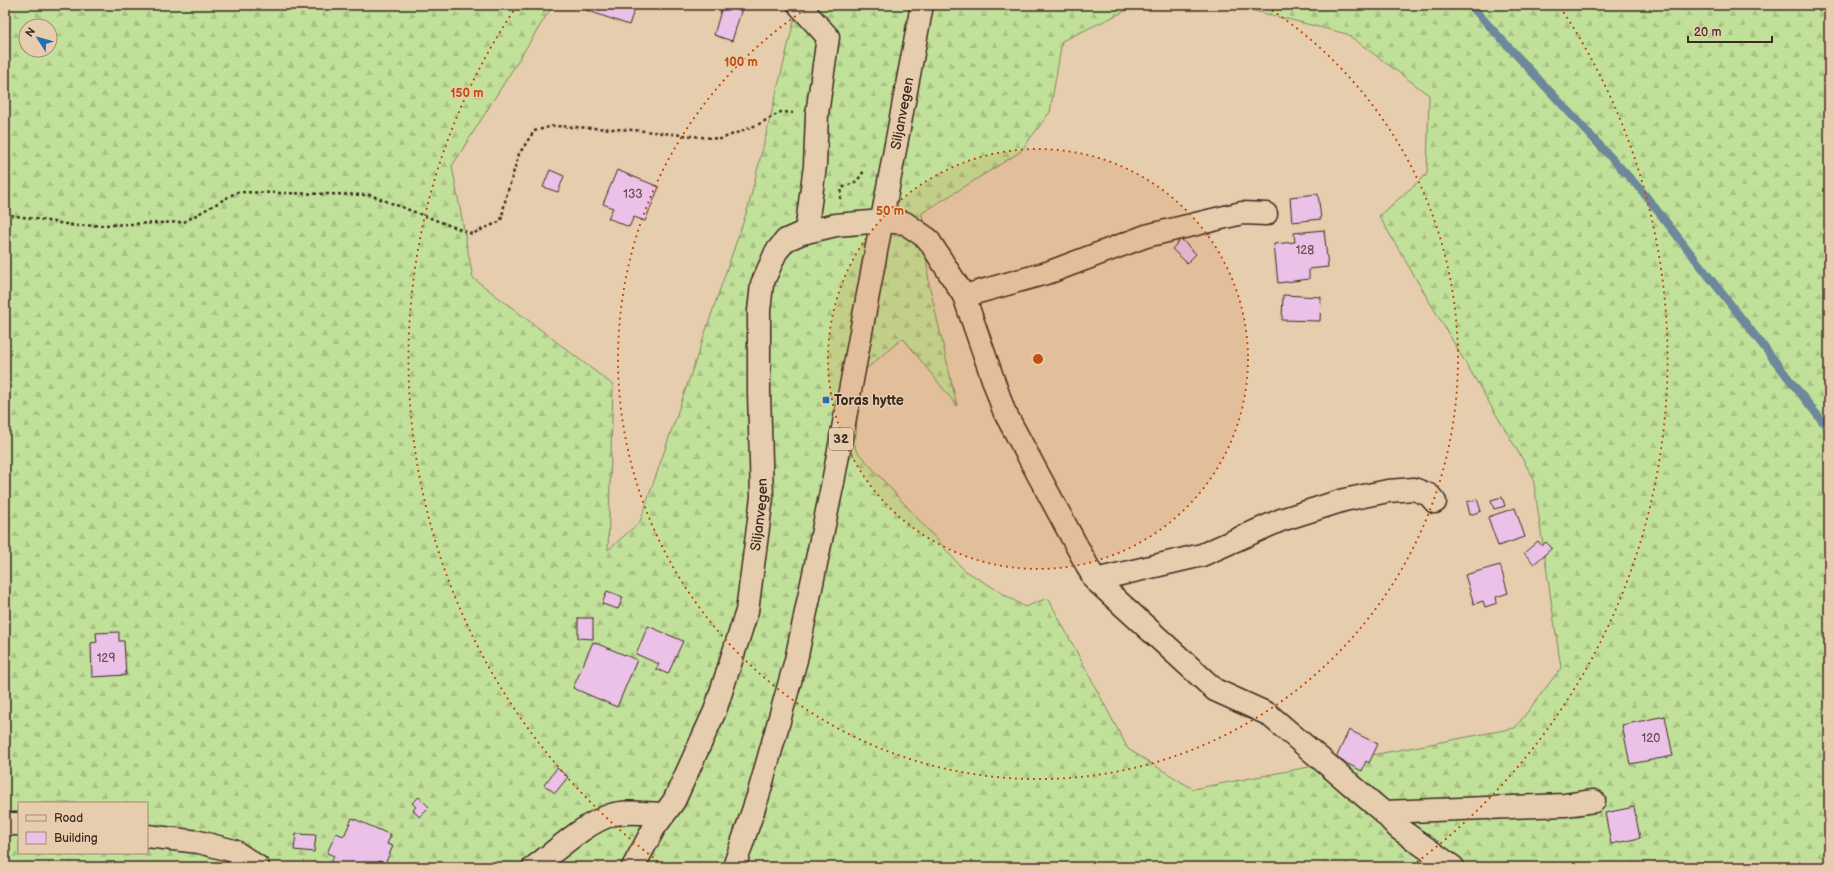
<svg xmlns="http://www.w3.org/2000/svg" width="1834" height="872" font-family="'Balsamiq Sans',sans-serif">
	<defs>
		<pattern id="forest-firs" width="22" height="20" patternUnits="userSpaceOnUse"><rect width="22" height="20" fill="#c1e19a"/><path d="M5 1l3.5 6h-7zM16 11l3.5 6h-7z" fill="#a7c184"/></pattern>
	</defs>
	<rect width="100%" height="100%" fill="#e6cdae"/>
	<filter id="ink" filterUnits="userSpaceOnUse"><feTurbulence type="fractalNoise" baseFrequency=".025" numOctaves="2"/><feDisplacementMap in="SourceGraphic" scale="8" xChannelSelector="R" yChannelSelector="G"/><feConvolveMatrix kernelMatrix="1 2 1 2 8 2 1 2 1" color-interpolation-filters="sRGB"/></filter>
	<g filter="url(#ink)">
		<!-- forest -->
		<path fill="url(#forest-firs)" stroke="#7e865c" fill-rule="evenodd" d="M5,5H553L452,166L473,278L613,385L608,550L640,522L748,208L798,5H1138L1062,41L1050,112L1020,152L922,213L929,284L957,406L903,338L860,374L855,449L964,570L1025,607L1048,598L1128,749L1193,789L1515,728L1561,668L1533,477L1379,216L1427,174L1429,95L1347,34L1247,9L1202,5H1829V867H5ZM26,26H50V50H26ZM19,803H147V853H19Z"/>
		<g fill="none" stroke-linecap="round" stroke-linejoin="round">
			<!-- stream -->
			<polyline stroke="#6c889a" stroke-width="8" points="1470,5 1642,191 1829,430"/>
		</g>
		<!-- building -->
		<g fill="#ebc1e8" stroke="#3b2a1e">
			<polygon points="588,5 636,5 629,25 586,10"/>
			<polygon points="716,5 743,5 732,41 714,35 722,7"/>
			<polygon points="550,170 564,176 558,192 543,187"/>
			<polygon points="617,170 659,187 645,221 634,217 629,227 608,218 613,208 603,204"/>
			<polygon points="1318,194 1321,219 1292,222 1290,197"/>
			<polygon points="1324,230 1328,267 1309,269 1309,279 1278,283 1274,244 1295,242 1294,233"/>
			<polygon points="1181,239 1196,254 1187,263 1172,249"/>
			<polygon points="1283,295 1321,297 1320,321 1282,320"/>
			<polygon points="1502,497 1505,506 1494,509 1491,500"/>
			<polygon points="1477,499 1481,511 1470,515 1467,502"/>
			<polygon points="1515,508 1525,537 1498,546 1488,517"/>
			<polygon points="1538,541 1542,546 1546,542 1552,548 1534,564 1524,553"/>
			<polygon points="1500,565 1508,593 1496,597 1497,603 1485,607 1483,601 1474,604 1465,575"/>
			<polygon points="607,591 623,597 618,609 602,604"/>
			<polygon points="578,618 593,618 593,639 578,638"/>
			<polygon points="648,626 683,641 668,674 656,669 659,664 636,654"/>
			<polygon points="119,632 119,641 124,641 126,675 92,677 91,643 97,642 96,633"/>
			<polygon points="593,642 637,660 617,707 573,688"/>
			<polygon points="1665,716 1673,756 1630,764 1622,725"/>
			<polygon points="1349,730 1378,744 1369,763 1366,761 1362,771 1336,758"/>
			<polygon points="557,768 568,777 555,793 544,785"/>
			<polygon points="419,797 429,807 419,817 413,810 416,807 412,803"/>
			<polygon points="1634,807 1640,838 1611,844 1605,813"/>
			<polygon points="352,818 391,835 387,844 393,846 385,864 379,861 377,867 329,867 334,856 327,853 336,833 344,836"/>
			<polygon points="296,834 316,835 314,852 294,850"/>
		</g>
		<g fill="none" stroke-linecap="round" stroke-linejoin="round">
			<defs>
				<g id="minor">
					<polyline points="799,5 828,37 817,114 815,166 806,232"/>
					<polyline points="964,296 1050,272 1146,236 1242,213 1266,214"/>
					<polyline points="1095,580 1202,555 1281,520 1344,500 1388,491 1414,489 1429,495 1435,502"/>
					<polyline points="1383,812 1398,828 1453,867"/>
					<polyline points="5,824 19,824"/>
					<polyline points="147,836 199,842 234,851 258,867"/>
					<path d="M534,867C557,850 584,824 611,815C627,810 647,814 664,814"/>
					<path id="s1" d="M633,867L654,828L674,801L715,711L747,611L762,497L759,393V311L762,284L776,252L786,240L802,233L836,225L882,221L905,223L928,239L964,296L1004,411L1095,580L1215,690L1268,714L1383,812L1565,805L1594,801"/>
				</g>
				<g id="major">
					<path id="s2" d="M734,867L758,796L796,660L833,482L922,5"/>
				</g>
			</defs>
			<!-- minor casing -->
			<use href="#minor" stroke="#3b2a1e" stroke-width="25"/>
			<!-- major casing -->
			<use href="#major" stroke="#3b2a1e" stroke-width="25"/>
			<!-- path -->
			<g stroke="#3b2a1e" stroke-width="2.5" stroke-dasharray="3 3" stroke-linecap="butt">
				<polyline points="840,199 842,188 857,181 864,171"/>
				<polyline points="5,214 78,226 184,222 237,192 370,195 472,234 501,221 506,197 519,154 534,131 553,126 634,130 721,139 759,124 781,112 793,113"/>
			</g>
			<!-- minor -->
			<use href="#minor" stroke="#e6cdae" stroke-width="22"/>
			<!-- major -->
			<use href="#major" stroke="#e6cdae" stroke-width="22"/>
		</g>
	</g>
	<!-- distance rings -->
	<circle cx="1038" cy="359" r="210" fill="#c55010" fill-opacity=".12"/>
	<g fill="none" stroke="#c55010" stroke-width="2" stroke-dasharray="2 4">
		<circle cx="1038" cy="359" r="210"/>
		<path d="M1267 7A420 420 0 1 1 809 7"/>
		<path d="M663 865A630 630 0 0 1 516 7M1560 7A630 630 0 0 1 1413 865"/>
	</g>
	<!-- markers -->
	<rect fill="#1f6fb2" stroke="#e6cdae" stroke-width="1.5" x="822" y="396" width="8" height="8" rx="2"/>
	<g text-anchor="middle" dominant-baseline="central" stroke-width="3" stroke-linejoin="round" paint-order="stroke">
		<!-- number labels -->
		<g font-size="12" fill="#675050">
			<text x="633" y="194">133</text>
			<text x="1305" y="250">128</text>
			<text x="106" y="658">129</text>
			<text x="1651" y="738">120</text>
		</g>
		<!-- shield labels -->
		<rect fill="#e6cdae" stroke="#6e5b49" stroke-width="1" x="829" y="428" width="24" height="22" rx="3"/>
		<g font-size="13" font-weight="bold" fill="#3b2a1e">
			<text x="841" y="439">32</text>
		</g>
		<!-- street labels -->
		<g font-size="14" fill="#3b2a1e" stroke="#e6cdae">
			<text stroke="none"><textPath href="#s2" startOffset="773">Siljanvegen</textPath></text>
			<text stroke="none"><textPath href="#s1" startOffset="379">Siljanvegen</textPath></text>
		</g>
		<!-- poi labels -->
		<g font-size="14" font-weight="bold" fill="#3b2a1e" stroke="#e6cdae" text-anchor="start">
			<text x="834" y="400">Toras hytte</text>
		</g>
	</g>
	<circle cx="1038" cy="359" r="6" fill="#c55010" stroke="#e6cdae" stroke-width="2"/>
	<g font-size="12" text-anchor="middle" font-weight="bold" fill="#c55010" stroke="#e6cdae" stroke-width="3" stroke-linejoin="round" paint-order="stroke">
		<text x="741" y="66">100 m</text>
		<text x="467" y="97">150 m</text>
		<text x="890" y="215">50 m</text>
	</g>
	<!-- margin -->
	<rect width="1834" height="872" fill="none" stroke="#e6cdae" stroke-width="20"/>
	<rect x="10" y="10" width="1814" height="852" fill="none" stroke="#3b2a1e" stroke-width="1.5" filter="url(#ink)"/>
	<!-- legend -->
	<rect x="18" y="802" width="130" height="52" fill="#e6cdae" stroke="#a28c74"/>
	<rect x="26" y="815" width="20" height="6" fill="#e6cdae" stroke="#a28c74"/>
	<text x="54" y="822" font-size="12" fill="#3b2a1e">Road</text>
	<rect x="26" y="832" width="20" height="12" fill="#ebc1e8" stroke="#a28c74"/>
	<text x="54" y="842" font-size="12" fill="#3b2a1e">Building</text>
	<!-- north arrow -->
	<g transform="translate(38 38) rotate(307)"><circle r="19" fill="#e6cdae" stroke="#a28c74"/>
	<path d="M0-3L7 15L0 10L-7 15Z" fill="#1f6fb2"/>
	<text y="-6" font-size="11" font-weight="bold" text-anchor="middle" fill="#3b2a1e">N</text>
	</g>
	<!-- scale -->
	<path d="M1688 36v6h84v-6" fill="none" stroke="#3b2a1e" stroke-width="2"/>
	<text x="1694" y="36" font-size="12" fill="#3b2a1e" stroke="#e6cdae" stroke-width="3" paint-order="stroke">20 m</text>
</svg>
